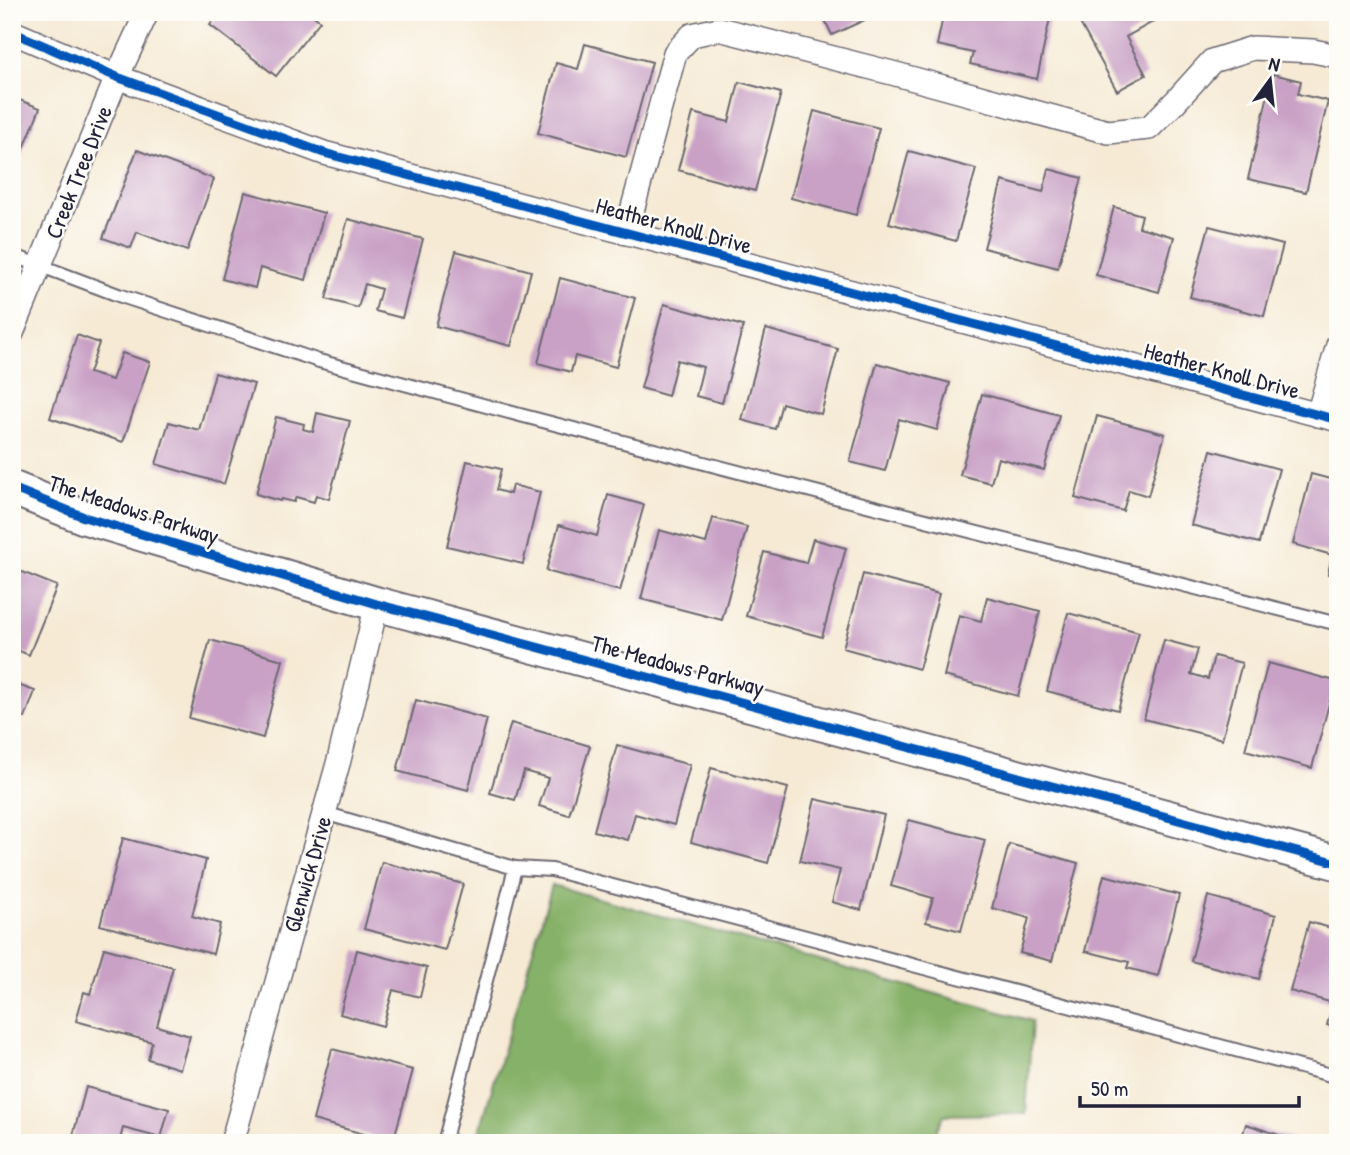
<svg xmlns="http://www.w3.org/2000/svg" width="1350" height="1155" font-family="'Patrick Hand',sans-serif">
	<rect width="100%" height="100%" fill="#fdfcf7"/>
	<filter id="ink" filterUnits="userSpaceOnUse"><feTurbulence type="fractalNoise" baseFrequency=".0143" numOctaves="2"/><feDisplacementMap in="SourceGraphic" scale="14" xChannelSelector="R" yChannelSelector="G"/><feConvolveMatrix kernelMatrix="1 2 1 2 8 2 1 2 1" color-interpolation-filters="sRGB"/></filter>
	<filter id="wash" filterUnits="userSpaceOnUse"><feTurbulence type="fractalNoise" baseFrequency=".00686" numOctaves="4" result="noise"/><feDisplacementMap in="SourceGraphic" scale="28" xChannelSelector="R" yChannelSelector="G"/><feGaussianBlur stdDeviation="1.57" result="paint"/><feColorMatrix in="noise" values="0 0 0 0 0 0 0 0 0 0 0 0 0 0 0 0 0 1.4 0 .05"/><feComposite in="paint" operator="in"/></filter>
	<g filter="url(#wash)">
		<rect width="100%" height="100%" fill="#f6ead5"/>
		<!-- forest -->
		<polygon fill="#86b168" stroke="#546a52" stroke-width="2" points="552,885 1032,1021 1026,1114 944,1115 930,1143 476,1143"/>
		<g id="blocks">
			<!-- building -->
			<g fill="#c9a1c6">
				<polygon points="220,12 309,12 320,21 276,76 210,25"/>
				<polygon points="821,12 882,12 832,35"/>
				<polygon points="944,12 1026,12 1050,18 1037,79 970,64 973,53 937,45"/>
				<polygon points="1074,12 1166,12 1167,14 1126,37 1146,75 1117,91"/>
				<polygon points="1187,12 1222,12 1222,15 1188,18"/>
				<polygon points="585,44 652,62 626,157 538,133 556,63 578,69"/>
				<polygon points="1273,74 1301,81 1298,94 1328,101 1306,192 1248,179"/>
				<polygon points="739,82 781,93 755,191 678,170 693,113 729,122"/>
				<polygon points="12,97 40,108 12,178"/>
				<polygon points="814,111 879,128 856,215 791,198"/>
				<polygon points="137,150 214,179 187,251 137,232 131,248 103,238"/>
				<polygon points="909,151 976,169 956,241 889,223"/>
				<polygon points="1049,169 1082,178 1058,268 984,248 1002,181 1043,192"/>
				<polygon points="245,192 324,213 306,280 260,268 255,288 222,279"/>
				<polygon points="1114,207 1142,215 1139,227 1174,237 1159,292 1096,275"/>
				<polygon points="348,219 423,239 402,318 375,311 381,289 365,284 358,308 326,299"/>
				<polygon points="1209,226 1283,245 1264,316 1190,297"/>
				<polygon points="456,251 531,271 511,346 436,326"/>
				<polygon points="560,278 635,298 616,367 575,356 571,372 538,363"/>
				<polygon points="664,304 743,326 722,403 696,396 703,367 677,360 668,396 641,388"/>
				<polygon points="766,329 838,349 821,414 782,403 775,429 742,420"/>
				<polygon points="77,335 99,343 89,373 112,380 122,353 150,362 123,442 50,418"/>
				<polygon points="877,363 950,383 937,430 899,419 885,471 850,462"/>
				<polygon points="215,373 254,384 224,484 156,464 169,422 199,430"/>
				<polygon points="982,394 1059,415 1044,470 998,458 991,483 960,475"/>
				<polygon points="317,413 350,421 329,499 316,495 314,502 296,497 294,502 281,499 280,501 256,494 276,417 304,424 303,429 313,432"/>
				<polygon points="1097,416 1165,434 1148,496 1129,490 1123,511 1075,498"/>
				<polygon points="1211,450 1279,469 1259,543 1191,525"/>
				<polygon points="467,461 501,469 496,490 510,494 512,485 540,492 523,564 447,546"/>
				<polygon points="1311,474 1338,481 1338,577 1328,574 1332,555 1293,544"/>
				<polygon points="608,495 644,505 620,591 546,571 559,525 597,536"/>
				<polygon points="713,518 747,527 722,620 641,599 659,530 706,543"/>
				<polygon points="813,539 846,548 822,637 746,616 764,552 806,563"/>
				<polygon points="12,568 57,586 29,655 12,648"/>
				<polygon points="863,574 939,594 919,669 843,648"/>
				<polygon points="987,597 1040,611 1018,696 944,676 959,615 981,621"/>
				<polygon points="1068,613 1139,632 1118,710 1047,691"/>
				<polygon points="210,640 283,660 263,738 189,718"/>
				<polygon points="1164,640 1198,649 1191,674 1208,679 1214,656 1242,663 1222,739 1144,719"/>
				<polygon points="1268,663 1335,681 1312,768 1245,750"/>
				<polygon points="12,683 35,691 25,718 12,713"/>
				<polygon points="416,700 487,719 468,790 397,771"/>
				<polygon points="511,723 590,746 569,815 539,806 548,778 524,771 515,800 490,793"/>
				<polygon points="617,745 690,765 674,825 635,814 628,840 594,831"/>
				<polygon points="711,768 788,788 768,863 691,842"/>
				<polygon points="815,799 884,815 861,910 832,902 840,870 800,861"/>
				<polygon points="909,820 985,840 961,931 926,922 933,898 891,886"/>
				<polygon points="123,838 206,860 192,916 220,924 213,954 100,925"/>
				<polygon points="1009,844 1078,863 1052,961 1020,953 1029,918 992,908"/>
				<polygon points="382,862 463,884 445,950 364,929"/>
				<polygon points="1104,875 1179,895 1158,976 1127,968 1129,962 1085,951"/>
				<polygon points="1208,896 1276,915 1259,979 1191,961"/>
				<polygon points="1309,922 1338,930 1338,1028 1327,1025 1333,1003 1290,991"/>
				<polygon points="104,948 173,967 157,1026 190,1036 180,1069 148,1059 152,1042 76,1021 84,992 90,994"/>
				<polygon points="357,950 427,968 420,997 393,990 383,1026 340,1014"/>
				<polygon points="332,1049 413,1070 393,1142 313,1120"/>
				<polygon points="86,1087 169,1109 161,1138 123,1128 119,1143 71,1143"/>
				<polygon points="1246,1124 1300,1142 1300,1143 1240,1143"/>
			</g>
		</g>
	</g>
	<g filter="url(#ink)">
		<use href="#blocks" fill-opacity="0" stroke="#6c6871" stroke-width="2"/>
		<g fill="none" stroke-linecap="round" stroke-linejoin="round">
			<defs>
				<g id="lane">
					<polyline points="12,255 121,296 319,361 520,415 827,495 1338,624"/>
					<polyline points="324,813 515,868 444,1143"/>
					<polyline points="515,868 552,870 1338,1077"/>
				</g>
				<g id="street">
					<polyline points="12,32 117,77 324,153 1338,420"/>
					<polyline points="626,233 675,53 692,35 719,29 892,73 1108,132 1149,128 1175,102 1212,61 1253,48 1313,51 1338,56"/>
					<polyline points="12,333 117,77 147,12"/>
					<polyline points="1318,415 1338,345"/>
					<polyline points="232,1143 339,760 377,604"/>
				</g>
				<polyline id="secondary" points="12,488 84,517 377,604 1338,863"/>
			</defs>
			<!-- lane casing -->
			<use href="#lane" stroke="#6c6871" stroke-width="16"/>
			<!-- street casing -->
			<use href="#street" stroke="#6c6871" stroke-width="26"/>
			<!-- secondary casing -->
			<use href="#secondary" stroke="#6c6871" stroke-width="37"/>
			<!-- lane -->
			<use href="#lane" stroke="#fff" stroke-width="12"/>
			<!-- street -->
			<use href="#street" stroke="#fff" stroke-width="23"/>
			<!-- secondary -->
			<use href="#secondary" stroke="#fff" stroke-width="33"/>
			<defs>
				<g id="cycleway">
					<polyline points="12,32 117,77 324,153 1338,420"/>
					<polyline points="12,488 84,517 377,604 1338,863"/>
				</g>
			</defs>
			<!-- cycleway casing -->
			<use href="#cycleway" stroke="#fdfcf7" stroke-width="13"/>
			<!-- cycleway -->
			<use href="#cycleway" stroke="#0057b8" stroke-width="9"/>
		</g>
	</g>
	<g text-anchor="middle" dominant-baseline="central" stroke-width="5" stroke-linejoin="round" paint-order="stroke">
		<!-- street labels -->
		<g font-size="23" fill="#22223b" stroke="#fdfcf7">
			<text transform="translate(78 172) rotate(-68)">Creek Tree Drive</text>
			<text transform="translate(674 225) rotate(15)">Heather Knoll Drive</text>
			<text transform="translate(1222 370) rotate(15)">Heather Knoll Drive</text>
			<text transform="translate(134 509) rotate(18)">The Meadows Parkway</text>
			<text transform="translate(678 665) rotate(15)">The Meadows Parkway</text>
			<text transform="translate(307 874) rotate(-74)">Glenwick Drive</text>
		</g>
	</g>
	<!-- margin -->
	<rect width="1350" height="1155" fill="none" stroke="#fdfcf7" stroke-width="42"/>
	<!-- north arrow -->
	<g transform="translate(1270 80) rotate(15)" stroke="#fdfcf7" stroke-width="5" paint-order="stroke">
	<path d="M0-5L12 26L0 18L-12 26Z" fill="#22223b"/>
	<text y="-10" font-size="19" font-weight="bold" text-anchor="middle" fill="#22223b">N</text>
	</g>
	<!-- scale -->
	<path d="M1080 1096v10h219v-10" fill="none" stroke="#22223b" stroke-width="3.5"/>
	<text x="1091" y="1096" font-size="21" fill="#22223b" stroke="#fdfcf7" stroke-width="5" paint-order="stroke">50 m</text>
</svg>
